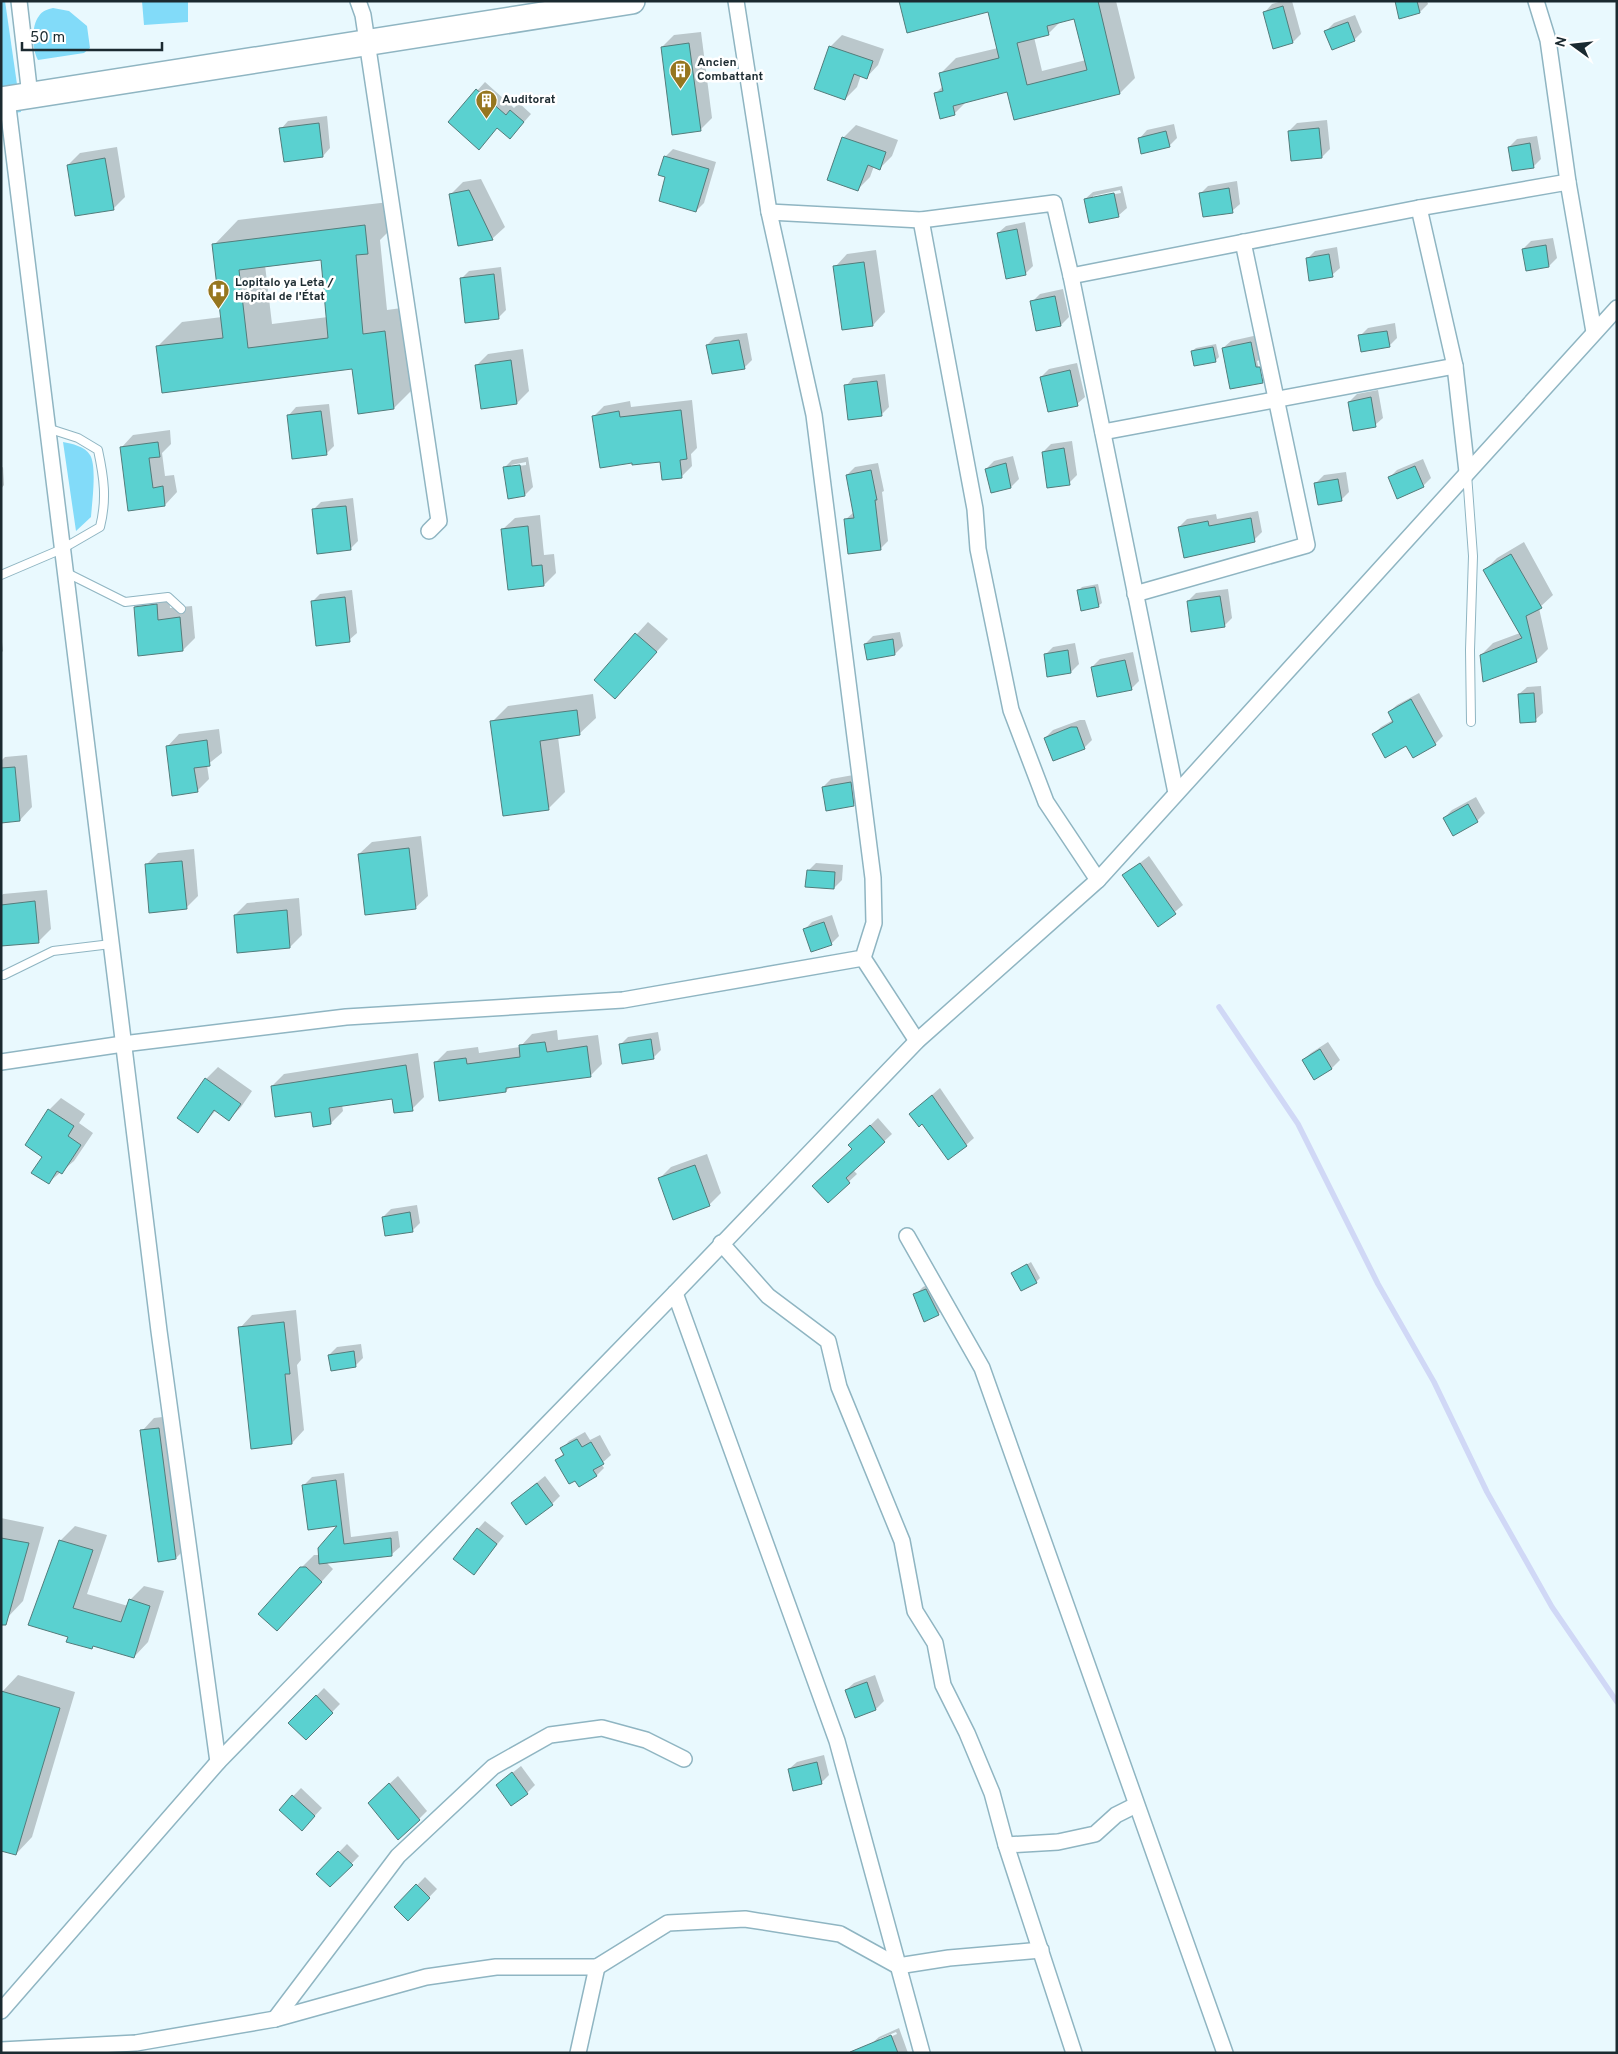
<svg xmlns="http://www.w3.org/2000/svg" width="1618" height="2054" font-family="Overpass,sans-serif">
	<rect width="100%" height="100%" fill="#e9f9fe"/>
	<!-- green -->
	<g fill="#82dbf9">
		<polygon points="1,1 5,1 21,112 1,115"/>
		<polygon points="142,1 188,1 188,22 144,25"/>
		<path d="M53,8L69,11L87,26L90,48L84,53L38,60C32,49 31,26 39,16C42,11 48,9 53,8Z"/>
		<path d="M63,442C72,444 85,446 90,455C97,466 92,503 91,517L76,531Z"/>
	</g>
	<!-- shadow -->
	<g fill="#0003" fill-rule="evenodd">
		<path d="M901,1H1116L1135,78L1120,93L1008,91L967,101L954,114L936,93L943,86L941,73L956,58L998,48L989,11ZM1075,18L1086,60L1042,71L1034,37L1048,34L1061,21Z"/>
		<polygon points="1282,1 1292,1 1301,34 1293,42 1265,12 1272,4"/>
		<polygon points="1396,1 1427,1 1428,4 1420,12"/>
		<polygon points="1355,15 1362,32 1354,40 1326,31 1334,23"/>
		<polygon points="701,32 712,118 700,130 662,47 674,35"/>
		<polygon points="842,35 884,49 878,65 866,78 861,75 857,87 845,99 830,47"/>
		<polygon points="485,82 514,108 519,103 531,114 517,130 449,122"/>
		<polygon points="327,116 330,148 323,156 281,129 288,121"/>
		<polygon points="1327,120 1330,149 1322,157 1289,131 1297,123"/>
		<polygon points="1174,124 1177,138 1169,146 1140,138 1147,130"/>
		<polygon points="856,125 898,140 892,156 880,168 874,166 870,177 858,189 829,179 844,137"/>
		<polygon points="1537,136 1541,159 1533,167 1509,147 1517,139"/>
		<polygon points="117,147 125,197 113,209 68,165 80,153"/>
		<polygon points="673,149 716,162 704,203 696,211 667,176 665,157"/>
		<polygon points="481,179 505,227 493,238 459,244 451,194 463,182"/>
		<polygon points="1237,181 1240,204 1232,211 1200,194 1208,186"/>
		<path d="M1122,186L1127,208L1119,215L1085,199L1093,192ZM1120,190L1121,193L1093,198V196Z"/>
		<path d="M389,202L392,228L380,240L387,310L409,307L418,384L394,408L353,368L158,346L182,322L222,317L214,245L238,220ZM322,258L328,317L272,324L265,265Z"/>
		<polygon points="1025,222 1033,266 1025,274 998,233 1006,226"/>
		<polygon points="1553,238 1557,258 1549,266 1523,249 1531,241"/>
		<polygon points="1337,247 1340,268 1332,275 1307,259 1315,251"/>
		<polygon points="876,250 885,312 873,325 843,329 835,267 847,254"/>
		<polygon points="501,267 506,310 498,318 461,279 469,271"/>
		<polygon points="1063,289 1069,317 1061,325 1032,302 1040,294"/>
		<polygon points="1395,323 1397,338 1389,346 1360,336 1368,328"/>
		<polygon points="747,333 752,360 744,368 707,345 715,337"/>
		<path d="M1258,335L1270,374L1263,382L1223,348L1231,341ZM1260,360L1263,378H1261L1257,361Z"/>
		<polygon points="1216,344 1219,357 1215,361 1192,351 1196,348"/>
		<polygon points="523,349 529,391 517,403 476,366 488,354"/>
		<polygon points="1077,363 1085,397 1077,404 1041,377 1049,369"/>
		<polygon points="885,374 889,407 881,415 846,386 853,378"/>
		<polygon points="1378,390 1383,418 1375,425 1349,402 1357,394"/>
		<polygon points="692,400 697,448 691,454 692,466 681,477 661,460 593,417 604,406 630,401 631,407"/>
		<polygon points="329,404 334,446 326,454 289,415 296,407"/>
		<polygon points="170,430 171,444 162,453 165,476 174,475 177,492 165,505 121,448 133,435"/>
		<polygon points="1072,441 1077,475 1069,483 1043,452 1051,444"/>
		<polygon points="1013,456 1019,479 1011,487 986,469 994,461"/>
		<path d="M528,457L533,487L525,495L504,468L512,460ZM526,462V465L511,467V465Z"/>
		<polygon points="1423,459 1431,478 1423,486 1389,478 1397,470"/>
		<polygon points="878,463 884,491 882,492 888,541 880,549 845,520 854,512 847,475 855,467"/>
		<polygon points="3,467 4,485 1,489 1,468"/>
		<polygon points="1346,472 1349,492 1341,500 1316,483 1324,475"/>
		<polygon points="353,498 358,541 350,549 313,510 321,502"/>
		<polygon points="1258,511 1262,532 1254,540 1179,527 1187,519 1216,514 1217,519"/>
		<polygon points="540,515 544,555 554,554 556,573 544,585 502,530 515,518"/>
		<polygon points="1524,542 1553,595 1539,608 1548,649 1536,661 1481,655 1493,643 1520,633 1485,570 1497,558"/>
		<polygon points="1098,584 1102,603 1098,606 1078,591 1082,587"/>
		<polygon points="1228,589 1232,618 1224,626 1188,601 1196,593"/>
		<polygon points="352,590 357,633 349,640 312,602 320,594"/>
		<polygon points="169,593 170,608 192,606 195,638 183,650 135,607 147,595"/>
		<polygon points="648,622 668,639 627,685 595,680"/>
		<polygon points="900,632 903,646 895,654 865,644 873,636"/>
		<polygon points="1,633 3,651 1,653"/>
		<polygon points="1075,643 1079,664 1071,672 1045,655 1053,647"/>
		<polygon points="1133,652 1139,681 1131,689 1092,667 1100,659"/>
		<polygon points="1541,686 1543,713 1535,720 1519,694 1527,687"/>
		<polygon points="1419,693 1443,736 1435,744 1407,745 1373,735 1381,727 1393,720 1389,712 1397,705"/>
		<polygon points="593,694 596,718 579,734 558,737 565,792 549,808 492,722 508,706"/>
		<polygon points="1080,720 1085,720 1092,740 1084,748 1045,738 1053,730"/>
		<polygon points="219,729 222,753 207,765 209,779 197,791 167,747 179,734"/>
		<polygon points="27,755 32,807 20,820 1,822 1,761 5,757"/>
		<polygon points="859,774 862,797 854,804 823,787 831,779"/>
		<polygon points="1476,797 1485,813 1477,821 1444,818 1452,810"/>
		<polygon points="421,836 428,896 415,908 359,854 372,842"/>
		<polygon points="194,849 198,896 186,908 146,865 158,853"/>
		<polygon points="1149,856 1183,905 1159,925 1124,875"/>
		<polygon points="816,863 843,865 842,880 834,888 808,871"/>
		<polygon points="47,890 51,929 39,941 1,946 1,896 3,894"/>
		<polygon points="299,898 302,935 290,947 235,915 247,903"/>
		<polygon points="832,915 839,936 831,944 804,930 812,922"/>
		<polygon points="557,1030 558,1040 598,1035 602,1064 590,1076 510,1087 506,1091 435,1063 447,1051 478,1047 479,1053 520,1047 532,1034"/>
		<polygon points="658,1032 661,1050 653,1058 620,1045 628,1037"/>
		<polygon points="1328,1042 1340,1060 1332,1068 1314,1078 1303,1060 1311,1053"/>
		<polygon points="418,1053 424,1097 412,1109 393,1097 342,1105 343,1111 331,1123 272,1086 284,1074"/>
		<polygon points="218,1067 252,1091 241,1107 229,1119 216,1110 198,1131 206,1079"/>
		<polygon points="940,1088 974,1138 966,1145 910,1114"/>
		<polygon points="61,1098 85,1114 79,1123 93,1133 74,1161 49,1182 44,1156 49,1110"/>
		<polygon points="878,1118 892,1134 853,1170 857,1174 828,1201 858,1137"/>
		<polygon points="707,1154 721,1193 709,1205 659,1179 671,1167"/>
		<polygon points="417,1205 420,1223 412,1231 383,1217 391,1209"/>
		<polygon points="1031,1262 1040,1278 1036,1282 1013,1273"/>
		<polygon points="934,1282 946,1306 938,1314 915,1295 923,1287"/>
		<polygon points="296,1310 301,1360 297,1365 304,1430 292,1443 240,1328 252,1315"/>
		<polygon points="361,1344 363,1358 355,1366 329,1355 337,1347"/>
		<polygon points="171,1416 188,1546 176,1558 142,1431 154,1418"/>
		<polygon points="585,1432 590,1440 600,1435 611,1455 601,1464 604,1468 596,1476 557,1460 564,1453 562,1449 569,1441"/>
		<polygon points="344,1473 351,1537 398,1531 400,1547 392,1554 326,1562 333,1569 289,1618 301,1568 314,1555 320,1555 340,1524 304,1485 312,1477"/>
		<polygon points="545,1476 560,1496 552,1504 512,1503"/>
		<polygon points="1,1518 44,1527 23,1601 7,1618 1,1616"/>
		<polygon points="485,1521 504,1536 474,1573 478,1529"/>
		<polygon points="75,1526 107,1535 87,1594 128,1606 130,1600 144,1586 164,1591 148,1642 134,1657 94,1645 92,1648 69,1636 60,1541"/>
		<polygon points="18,1675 75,1692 32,1837 16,1854 2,1692"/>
		<polygon points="875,1675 884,1701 876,1709 846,1690 854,1683"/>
		<polygon points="324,1688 340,1704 306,1739 290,1723"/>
		<polygon points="824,1755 829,1775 821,1783 789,1769 797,1762"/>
		<polygon points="521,1766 535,1785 527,1793 497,1785"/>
		<polygon points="398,1776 427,1811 419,1819 377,1795"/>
		<polygon points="301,1788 322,1808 309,1822 280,1810"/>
		<polygon points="347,1844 359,1856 330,1886 318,1874"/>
		<polygon points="425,1877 437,1889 408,1919 396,1907"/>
		<path d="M899,2028L908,2053H874L871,2044L879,2037ZM896,2032L897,2034L879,2042V2039Z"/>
	</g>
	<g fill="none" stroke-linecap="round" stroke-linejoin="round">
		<!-- stream -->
		<polyline stroke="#d0d8f6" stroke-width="5.5" points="1219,1007 1298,1124 1378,1284 1434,1382 1487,1492 1552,1607 1617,1702"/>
	</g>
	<!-- building -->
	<g fill="#5ad1d0" stroke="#537c7b" fill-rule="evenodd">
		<path d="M899,1H1098L1120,94L1014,120L1007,92L953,106L955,115L940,119L934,93L943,91L939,73L999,58L988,12L907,33ZM1074,19L1087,70L1027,85L1017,43L1049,35L1047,26Z"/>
		<polygon points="1395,1 1417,1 1420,13 1399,19"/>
		<polygon points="1283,6 1293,43 1273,49 1263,12"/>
		<polygon points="1348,22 1355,41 1332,50 1324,31"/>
		<polygon points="689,43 701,131 672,135 661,47"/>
		<polygon points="829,46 873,61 867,79 854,74 845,100 814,89"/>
		<polygon points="476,89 506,115 510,110 524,122 510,139 497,128 479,150 448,122"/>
		<polygon points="319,123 323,157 284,162 279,128"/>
		<polygon points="1319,128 1322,158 1291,161 1288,131"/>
		<polygon points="1166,131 1170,147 1141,154 1138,138"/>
		<polygon points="842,137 886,152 880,170 868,165 858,191 827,180"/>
		<polygon points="1530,143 1534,168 1512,171 1508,147"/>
		<polygon points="664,156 709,169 696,212 659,201 665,177 658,175"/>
		<polygon points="105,158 114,210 75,216 67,165"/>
		<polygon points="1229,188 1233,213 1203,217 1199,193"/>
		<polygon points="469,190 493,240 458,246 449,194"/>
		<polygon points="1114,193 1119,217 1089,223 1084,199"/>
		<path d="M365,225L368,254L356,255L363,334L385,331L394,409L358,414L352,369L162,393L156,346L223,338L212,244ZM321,260L328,338L248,348L239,270Z"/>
		<polygon points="1017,229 1026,275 1006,279 997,233"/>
		<polygon points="1546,245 1549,267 1526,271 1522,249"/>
		<polygon points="1329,254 1333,277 1309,281 1306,258"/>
		<polygon points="864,262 873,326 842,330 833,266"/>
		<polygon points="494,274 499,319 465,323 460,278"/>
		<polygon points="1055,296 1061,326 1036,331 1030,301"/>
		<polygon points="1387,331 1390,347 1361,352 1358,335"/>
		<polygon points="739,340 745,369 712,374 706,345"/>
		<polygon points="1251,342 1256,367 1260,367 1263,383 1230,389 1222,348"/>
		<polygon points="1213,347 1216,362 1194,366 1191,351"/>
		<polygon points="511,360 517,404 481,409 475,365"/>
		<polygon points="1070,370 1078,406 1048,412 1040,377"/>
		<polygon points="877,381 882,416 848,420 844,385"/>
		<polygon points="1371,397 1376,427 1353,431 1348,402"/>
		<polygon points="681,410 687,459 680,460 682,478 662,480 660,462 632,465 632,463 600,468 592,416 619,411 620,417"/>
		<polygon points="321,411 327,455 292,459 287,415"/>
		<polygon points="158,442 160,457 149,458 153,488 163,486 165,506 128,511 120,447"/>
		<polygon points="1064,448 1070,485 1047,488 1042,452"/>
		<polygon points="1006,463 1011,488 991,493 985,469"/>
		<polygon points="520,465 525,496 508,499 503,467"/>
		<polygon points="1415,466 1424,487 1397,499 1388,477"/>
		<polygon points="871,470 877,500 875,500 881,550 848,554 844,519 854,518 846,475"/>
		<polygon points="1338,479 1342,501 1318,505 1314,483"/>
		<polygon points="346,506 351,550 317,554 312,509"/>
		<polygon points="1251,518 1255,542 1184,558 1178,527 1208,521 1209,526"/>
		<polygon points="528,526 532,566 542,565 544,586 508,590 501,529"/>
		<polygon points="1511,554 1542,608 1526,616 1537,662 1483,682 1480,655 1522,638 1483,570"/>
		<polygon points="1095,587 1099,607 1081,611 1077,590"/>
		<polygon points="1220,596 1225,627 1191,632 1187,601"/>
		<polygon points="345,597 350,642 316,646 311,601"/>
		<polygon points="157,604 158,620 180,617 183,651 138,656 134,607"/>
		<polygon points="635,633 657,652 615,699 594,680"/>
		<polygon points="893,639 895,655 867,660 864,644"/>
		<polygon points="1068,650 1071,673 1047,677 1044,654"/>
		<polygon points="1125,660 1132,690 1097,697 1091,667"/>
		<polygon points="1534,693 1536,722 1520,723 1518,694"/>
		<polygon points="1411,699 1436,745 1413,758 1406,746 1385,758 1372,734 1393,722 1388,712"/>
		<polygon points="577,710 580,735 540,741 549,810 503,816 490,721"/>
		<polygon points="1071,727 1077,727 1085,749 1053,761 1044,738"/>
		<polygon points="207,740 210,766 194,768 198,792 172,796 166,746"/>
		<polygon points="15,767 20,821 1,823 1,768"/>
		<polygon points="851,782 854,806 826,811 822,787"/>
		<polygon points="1468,804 1478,822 1453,836 1443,818"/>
		<polygon points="409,848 416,909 365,915 358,854"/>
		<polygon points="182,861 187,909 149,913 145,864"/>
		<polygon points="1140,863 1176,914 1158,927 1122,875"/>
		<polygon points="807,870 835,872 834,889 805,887"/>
		<polygon points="35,901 39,943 1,946 1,905"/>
		<polygon points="287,910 290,948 237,953 234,915"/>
		<polygon points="824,922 832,945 811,952 803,929"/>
		<polygon points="651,1039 654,1059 622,1064 619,1044"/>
		<polygon points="545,1042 547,1052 587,1046 591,1077 506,1088 506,1092 439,1101 434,1062 466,1058 467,1064 520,1057 519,1045"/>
		<polygon points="1320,1049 1332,1069 1314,1080 1302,1060"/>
		<polygon points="406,1065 413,1111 394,1113 392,1099 329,1108 331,1124 313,1127 311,1112 275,1117 271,1086"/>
		<polygon points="205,1078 241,1104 229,1121 214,1110 198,1133 177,1118"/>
		<polygon points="932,1095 967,1146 948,1160 922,1124 919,1127 909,1114"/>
		<polygon points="48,1109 74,1126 68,1136 81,1145 62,1174 57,1171 49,1184 31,1173 42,1157 25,1145"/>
		<polygon points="870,1125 885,1142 846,1178 850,1183 828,1203 812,1186 852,1149 848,1145"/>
		<polygon points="695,1165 710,1206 673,1220 658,1178"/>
		<polygon points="410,1212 413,1232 385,1236 382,1217"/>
		<polygon points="1027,1264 1037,1283 1021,1291 1011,1273"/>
		<polygon points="926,1289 939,1315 924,1322 913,1294"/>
		<polygon points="284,1322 290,1374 285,1374 292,1444 251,1449 238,1327"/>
		<polygon points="354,1351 356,1367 331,1371 328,1355"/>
		<polygon points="159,1428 176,1559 158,1562 140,1430"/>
		<polygon points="577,1439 582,1447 591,1442 604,1464 593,1470 597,1476 579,1487 575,1481 569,1484 555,1460 564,1455 560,1448"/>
		<polygon points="336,1480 344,1544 391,1538 392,1556 319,1564 318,1548 337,1526 308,1530 302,1485"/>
		<polygon points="537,1483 553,1505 526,1525 511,1503"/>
		<polygon points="477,1528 497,1544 474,1575 453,1559"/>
		<polygon points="1,1538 29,1543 6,1625 1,1625"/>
		<polygon points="59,1540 93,1550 73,1608 121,1622 129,1599 150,1606 134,1658 93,1646 92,1649 66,1642 68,1637 28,1625"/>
		<polygon points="300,1567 306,1567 322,1582 277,1631 258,1614"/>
		<polygon points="867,1682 876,1710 855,1718 845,1690"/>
		<polygon points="1,1691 60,1708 16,1855 1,1851"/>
		<polygon points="316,1695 333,1713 306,1740 288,1723"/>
		<polygon points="817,1762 822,1784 793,1791 788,1769"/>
		<polygon points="512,1772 528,1794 511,1806 496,1785"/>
		<polygon points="389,1783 420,1820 398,1840 368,1803"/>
		<polygon points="292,1795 315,1816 302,1831 279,1810"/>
		<polygon points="338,1851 353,1865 330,1887 316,1874"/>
		<polygon points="416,1884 430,1898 408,1921 394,1907"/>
		<polygon points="891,2035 898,2053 850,2053 850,2052"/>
	</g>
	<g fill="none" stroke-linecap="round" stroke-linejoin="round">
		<defs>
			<g id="service">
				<polyline points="1467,474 1473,556 1470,650 1471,722"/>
				<polyline points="65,572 125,602 168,597 181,609"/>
				<path d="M1,575L62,549L100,527C107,499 104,478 98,450L78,438L47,428"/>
				<polyline points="4,975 53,951 111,944"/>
			</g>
			<g id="minor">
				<polyline points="19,1 30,96"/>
				<polyline points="358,1 363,15 439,521 429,531"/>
				<polyline points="1536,1 1548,40 1568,182 1594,332"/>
				<polyline points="7,99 159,1331 218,1762"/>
				<polyline points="1419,208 1455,366 1467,472"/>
				<polyline points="769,212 921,220 1054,203 1071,276 1176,793"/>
				<polyline points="921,220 975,509 978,549 1011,710 1046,802 1098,880"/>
				<polyline points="1071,276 1419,208 1568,182"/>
				<polyline points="1103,432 1455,366"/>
				<polyline points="1135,594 1307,545 1243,242"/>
				<polyline points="863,958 917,1041"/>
				<polyline points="1,1062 123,1044 346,1017 623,1000 863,958 874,923 873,878 814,415 769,212 736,1"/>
				<polyline points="907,1236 982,1368 1225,2053"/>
				<polyline points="721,1243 768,1296 828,1341 839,1387 902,1541 915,1611 935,1643 943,1685 967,1733 992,1793 1006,1845 1074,2053"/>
				<polyline points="675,1293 837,1741 922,2053"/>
				<polyline points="1006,1845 1058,1842 1095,1834 1116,1815 1136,1805"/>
				<polyline points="597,1967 668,1923 745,1919 840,1934 898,1966 949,1958 1041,1950"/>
				<polyline points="1,2011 218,1762 675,1293 917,1041 1098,880 1617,308"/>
				<polyline points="275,2019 398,1856 493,1767 550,1735 602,1728 646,1740 684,1759"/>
				<polyline points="1,2050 136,2043 275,2019 426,1977 496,1967 597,1967 578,2053"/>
			</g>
			<polyline id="primary" points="1,100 632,1"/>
		</defs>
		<!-- service casing -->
		<use href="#service" stroke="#8fb5c2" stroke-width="10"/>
		<!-- minor casing -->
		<use href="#minor" stroke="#8fb5c2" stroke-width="18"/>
		<!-- primary casing -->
		<use href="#primary" stroke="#8fb5c2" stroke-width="28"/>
		<!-- service -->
		<use href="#service" stroke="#fff" stroke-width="8"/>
		<!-- minor -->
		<use href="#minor" stroke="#fff" stroke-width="15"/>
		<!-- primary -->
		<use href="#primary" stroke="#fff" stroke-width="25"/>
	</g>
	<!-- icons -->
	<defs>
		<symbol id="building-pin" viewBox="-11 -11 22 30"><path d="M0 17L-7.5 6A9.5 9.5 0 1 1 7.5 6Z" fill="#96761f" stroke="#fff"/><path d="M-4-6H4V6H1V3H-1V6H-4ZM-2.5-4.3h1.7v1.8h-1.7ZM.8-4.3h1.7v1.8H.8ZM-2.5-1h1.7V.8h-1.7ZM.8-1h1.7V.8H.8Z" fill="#fff"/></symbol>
		<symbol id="hospital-pin" viewBox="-11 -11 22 30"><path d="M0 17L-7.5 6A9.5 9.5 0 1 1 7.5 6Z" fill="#96761f" stroke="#fff"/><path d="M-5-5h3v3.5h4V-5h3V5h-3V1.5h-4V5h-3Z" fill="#fff"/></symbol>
	</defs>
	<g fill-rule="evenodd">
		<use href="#building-pin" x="668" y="58" width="25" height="34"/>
		<use href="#building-pin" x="474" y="88" width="25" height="34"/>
		<use href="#hospital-pin" x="206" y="278" width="25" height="34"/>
	</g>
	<g text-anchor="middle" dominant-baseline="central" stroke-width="5" stroke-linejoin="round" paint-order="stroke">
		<!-- poi labels -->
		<g font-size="12" font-weight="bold" fill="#1b2a30" stroke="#fff" text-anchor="start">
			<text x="697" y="63">Ancien<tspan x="697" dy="14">Combattant</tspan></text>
			<text x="502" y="100">Auditorat</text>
			<text x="235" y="283">Lopitalo ya Leta /<tspan x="235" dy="14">Hôpital de l'État</tspan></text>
		</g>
	</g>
	<!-- border -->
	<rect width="1618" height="2054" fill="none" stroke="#1b2a30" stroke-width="5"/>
	<!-- north arrow -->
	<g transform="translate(1573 45) rotate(285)" stroke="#ffffff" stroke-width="4" paint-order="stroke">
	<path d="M0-4L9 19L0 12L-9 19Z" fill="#1b2a30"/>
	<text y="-8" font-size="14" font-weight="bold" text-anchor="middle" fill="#1b2a30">N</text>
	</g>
	<!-- scale -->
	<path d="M22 42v8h140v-8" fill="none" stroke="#1b2a30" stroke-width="2.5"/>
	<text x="30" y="42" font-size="15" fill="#1b2a30" stroke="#ffffff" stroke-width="4" paint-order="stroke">50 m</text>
</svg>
